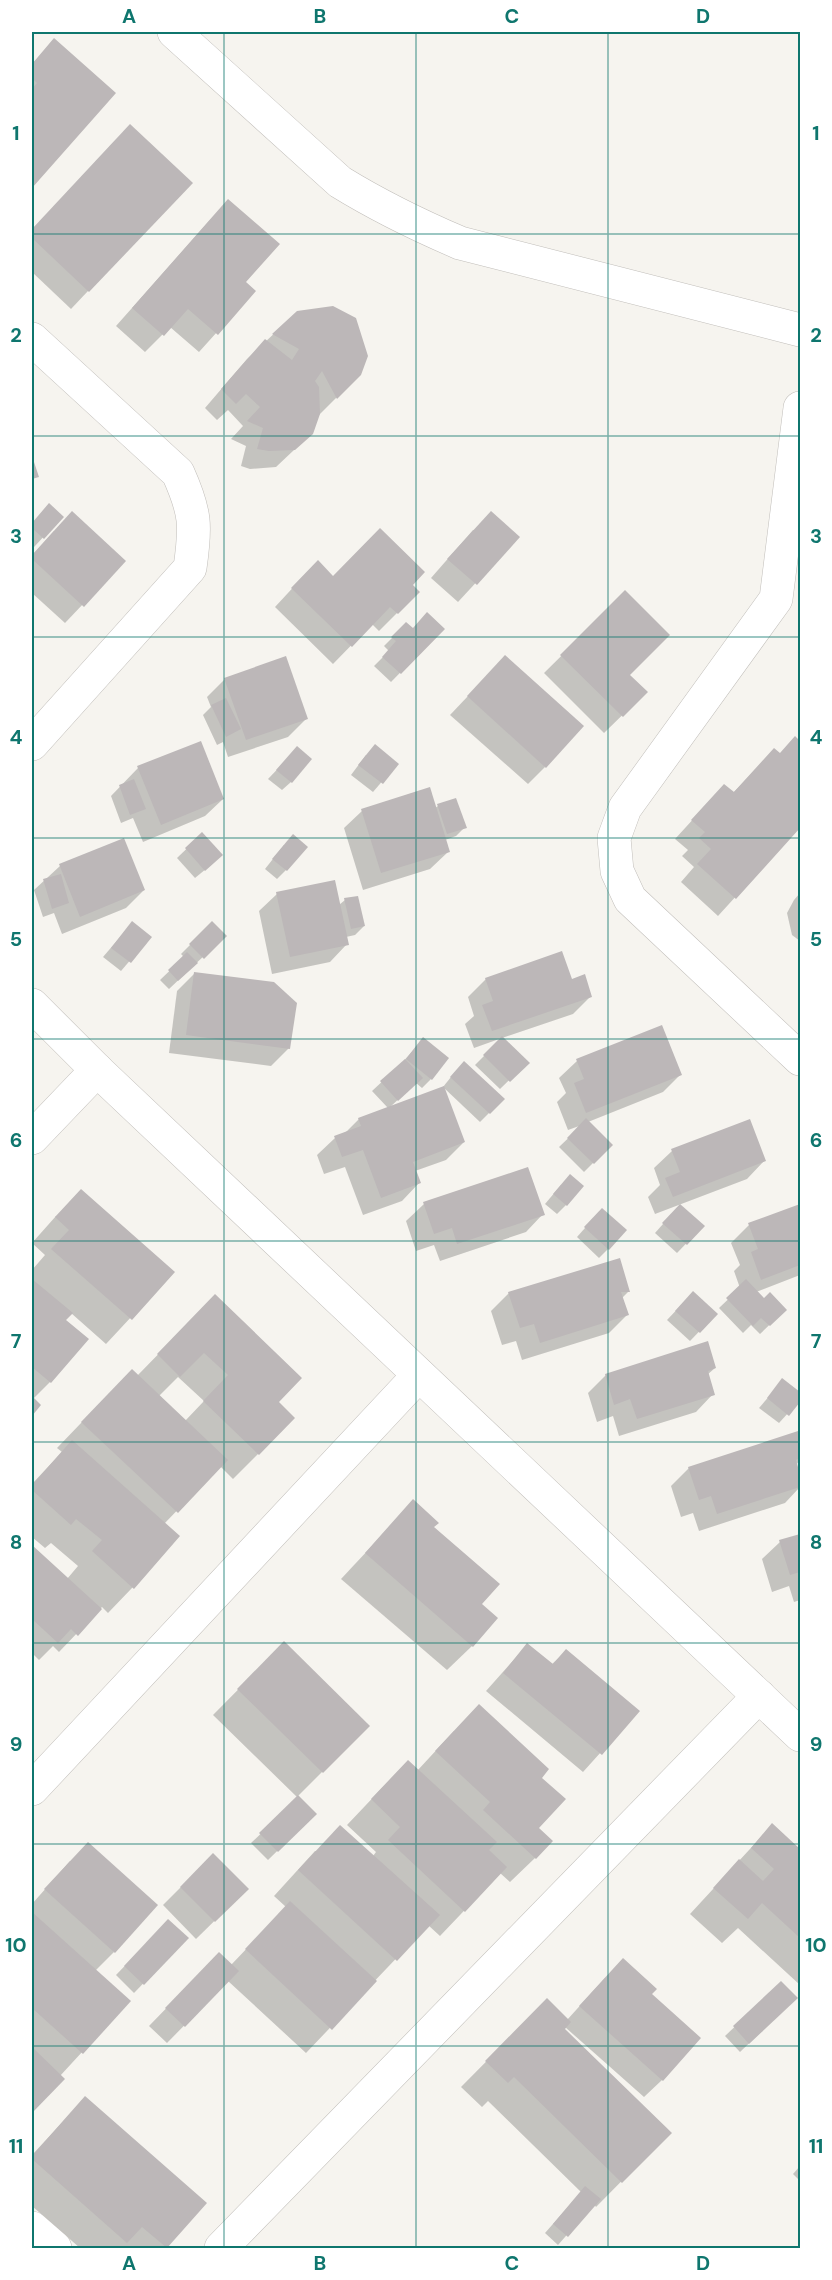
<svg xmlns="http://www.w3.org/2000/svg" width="832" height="2280" font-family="'DM Sans',sans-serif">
	<rect width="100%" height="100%" fill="#f6f4ef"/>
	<!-- shadow -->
	<g fill="#0003" fill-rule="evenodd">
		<polygon points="55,41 114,93 32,186 32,64"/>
		<polygon points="112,144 88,291 71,309 32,272 32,230"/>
		<polygon points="211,219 244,283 254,291 199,352 170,327 145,352 116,326"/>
		<polygon points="297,312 360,374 318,416 312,433 276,467 250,469 241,466 246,446 231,439 243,426 228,410 217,420 205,408 247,359"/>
		<polygon points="50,505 62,517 34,547 32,545 32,524"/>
		<polygon points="473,530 518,537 458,602 431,578"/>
		<polygon points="54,531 124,561 65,623 32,593 32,556"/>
		<polygon points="333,578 411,585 418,592 379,631 372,624 333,664 275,607 300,580"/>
		<polygon points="625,593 628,675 646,692 604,733 544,673"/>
		<polygon points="406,624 412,630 443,629 391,682 374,666 389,651 384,646"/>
		<polygon points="505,657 545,767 528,784 450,715"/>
		<polygon points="225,679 306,719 288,737 228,757 223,742 217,745 203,715 211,707 207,697"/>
		<polygon points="796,738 800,743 800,826 718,916 681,882 694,867 682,856 688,850 675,839 707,804 733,793 774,750 779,755"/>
		<polygon points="366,755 397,764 373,792 351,775"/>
		<polygon points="289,757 291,782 282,790 268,779"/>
		<polygon points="138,768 223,799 205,816 143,842 133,818 121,823 111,796"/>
		<polygon points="438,806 465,827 456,836 445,840 448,852 430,869 363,890 344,828 362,811 435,808"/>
		<polygon points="202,834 212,864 195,878 177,858"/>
		<polygon points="123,840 144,890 126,908 62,934 54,913 43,917 34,890 60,866"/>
		<polygon points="284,845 286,870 277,879 265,869"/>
		<polygon points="800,893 800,941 792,935 787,913 794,900"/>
		<polygon points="277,894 339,905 345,900 364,926 355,935 346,937 347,944 330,962 272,974 259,911"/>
		<polygon points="132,923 150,937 121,971 103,957"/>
		<polygon points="212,923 225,936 169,989 160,980 184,957 181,954"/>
		<polygon points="194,974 289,1048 271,1066 169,1053 177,991"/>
		<polygon points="486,979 571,981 591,996 573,1014 502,1038 527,1063 500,1089 475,1065 502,1038 474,1048 465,1024 474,1016 468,997"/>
		<polygon points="423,1039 431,1079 422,1088 416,1083 389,1108 464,1142 446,1160 415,1171 419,1183 402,1201 363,1215 345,1167 324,1174 317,1155 335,1138 344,1134 359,1119 388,1108 372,1091 401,1064"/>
		<polygon points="577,1061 680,1075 663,1092 588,1122 611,1145 584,1172 559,1147 582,1125 568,1130 557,1102 566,1093 559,1078"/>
		<polygon points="455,1072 503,1099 480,1122 443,1087"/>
		<polygon points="672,1151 764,1161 747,1179 655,1214 648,1197 660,1185 654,1168"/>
		<polygon points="561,1185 566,1205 557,1214 545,1204"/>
		<polygon points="424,1204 543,1214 526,1232 440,1261 434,1245 416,1251 406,1221"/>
		<polygon points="800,1205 800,1275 756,1292 764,1300 785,1310 760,1334 751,1325 743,1333 719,1308 740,1288 734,1271 740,1265 731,1243 749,1225"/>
		<polygon points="671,1215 703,1226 677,1253 655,1233"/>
		<polygon points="56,1216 173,1272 106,1344 71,1313 63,1320 50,1382 33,1399 39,1405 32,1414 32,1270 45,1255 32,1243"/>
		<polygon points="593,1219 608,1249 599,1258 577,1237"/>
		<polygon points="629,1291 622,1298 627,1315 609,1333 522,1360 516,1341 502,1345 491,1311 509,1293"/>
		<path d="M215,1296L277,1402L258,1454L233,1479L220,1466L164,1524L178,1536L132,1588L108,1613L102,1607L59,1652L53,1646L39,1660L32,1653V1547L67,1579L78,1566L51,1543L45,1548L32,1537V1484L62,1452L57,1448L107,1396L137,1376ZM178,1377L204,1401L185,1421L159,1396Z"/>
		<polygon points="684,1302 716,1314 690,1341 667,1320"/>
		<polygon points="715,1368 707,1375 713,1394 696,1412 619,1436 613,1416 597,1422 588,1393 606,1375"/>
		<polygon points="783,1380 800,1394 800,1400 779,1423 759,1408"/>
		<polygon points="797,1433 800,1444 800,1460 796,1465 800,1479 800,1487 785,1503 699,1531 693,1513 681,1517 671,1486 689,1468"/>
		<polygon points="413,1502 479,1605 472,1646 447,1670 341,1579"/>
		<polygon points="800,1535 800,1600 794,1602 789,1586 772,1592 762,1559 780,1542"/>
		<polygon points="284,1643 368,1726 297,1797 315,1814 268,1860 251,1843 298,1798 213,1715"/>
		<polygon points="527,1645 551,1665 566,1651 638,1711 583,1772 486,1691"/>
		<polygon points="454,1731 540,1778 535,1858 510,1882 500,1873 440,1936 428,1925 306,2053 228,1981 167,2043 149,2026 219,1954 231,1965 286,1907 274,1896 315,1851 373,1856 376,1852 347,1825 383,1787 417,1771"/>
		<polygon points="772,1825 800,1851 800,1985 738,1928 722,1943 690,1914"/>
		<polygon points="213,1855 247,1889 196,1939 163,1905"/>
		<polygon points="70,1861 114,1952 95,1971 129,2001 60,2076 63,2079 32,2111 32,1904"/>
		<polygon points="168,1921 187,1938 134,1993 116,1975"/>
		<polygon points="605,1978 650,1994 662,2080 644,2097 565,2027 563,2029 669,2133 596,2207 594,2204 558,2245 545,2233 581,2192 488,2101 482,2107 461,2087 547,2000 567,2020"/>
		<polygon points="781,1983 787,2007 740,2052 725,2036"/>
		<polygon points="85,2098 205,2204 164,2248 80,2248 32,2206 32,2155"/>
		<polygon points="800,2166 800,2181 793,2174"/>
	</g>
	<!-- building -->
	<g fill="#bcb7b8">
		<polygon points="54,38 116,93 32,188 32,89 37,83 32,78 32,64"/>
		<polygon points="130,124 193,183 89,292 32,238 32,229"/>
		<polygon points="228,199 280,244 246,282 256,291 218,335 188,309 164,336 132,308"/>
		<polygon points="333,306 356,318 368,356 361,375 337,399 322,371 315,381 319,387 320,414 313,434 295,450 269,451 257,449 263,428 247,421 260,407 246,394 236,404 221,389 265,339 292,360 299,349 272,334 297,311"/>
		<polygon points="32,456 39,477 32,479"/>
		<polygon points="49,503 64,517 44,539 32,528 32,523"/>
		<polygon points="72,511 126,561 84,607 32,559 32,555"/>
		<polygon points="491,511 520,537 477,585 447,559"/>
		<polygon points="380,528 425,572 413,585 420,592 398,614 390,607 352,647 291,588 318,560 333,576"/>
		<polygon points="625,590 670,635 630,675 648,692 623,717 560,655"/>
		<polygon points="427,612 445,629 401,674 382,657 396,641 391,637 406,622 413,628"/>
		<polygon points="505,655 584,726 546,768 467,696"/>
		<polygon points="286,656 308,719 246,740 224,678"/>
		<polygon points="226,698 241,729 226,737 211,705"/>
		<polygon points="795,736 800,741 800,828 736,899 697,864 711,849 699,838 705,832 691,820 724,784 734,792 774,748 780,753"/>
		<polygon points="201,741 224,799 161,825 137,766"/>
		<polygon points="375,744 399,764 383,784 358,765"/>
		<polygon points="297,746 312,759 292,783 276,770"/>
		<polygon points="134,779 146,809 130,815 119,785"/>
		<polygon points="430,787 450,852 381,873 361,809"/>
		<polygon points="456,798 467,828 447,834 437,804"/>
		<polygon points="202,832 223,855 205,871 185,848"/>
		<polygon points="293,834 308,847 287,871 272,859"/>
		<polygon points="124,838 145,890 80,917 59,864"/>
		<polygon points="61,874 69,903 52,909 43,879"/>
		<polygon points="335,880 349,945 290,957 276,892"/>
		<polygon points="358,896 365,926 351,929 344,898"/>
		<polygon points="132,921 152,937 131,963 111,948"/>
		<polygon points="212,921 227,936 204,959 189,944"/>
		<polygon points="562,951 572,979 585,974 592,997 492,1031 482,1005 493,1001 485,978"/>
		<polygon points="187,952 198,963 178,981 168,970"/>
		<polygon points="194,972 274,982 297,1003 290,1049 186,1035"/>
		<polygon points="662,1025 682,1075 586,1113 574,1083 584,1079 576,1059"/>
		<polygon points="502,1036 530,1063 510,1082 483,1055"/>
		<polygon points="423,1037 449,1058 432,1080 406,1059"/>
		<polygon points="405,1059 423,1078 398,1101 380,1081"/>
		<polygon points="464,1061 505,1099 490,1114 450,1077"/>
		<polygon points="444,1086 465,1142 413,1162 421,1183 381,1198 363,1150 342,1157 334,1136 361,1126 358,1118"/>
		<polygon points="586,1118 613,1145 594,1164 567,1138"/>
		<polygon points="750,1119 766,1161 673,1197 665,1178 680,1172 671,1149"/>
		<polygon points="528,1167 545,1215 457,1244 452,1228 434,1234 423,1202"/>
		<polygon points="570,1174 584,1186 567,1206 553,1194"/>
		<polygon points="81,1189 175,1272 132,1320 51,1249 69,1230 55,1217"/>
		<polygon points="680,1204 705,1226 687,1245 662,1223"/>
		<polygon points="800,1204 800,1265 761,1280 751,1252 758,1249 748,1223"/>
		<polygon points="602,1208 627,1230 609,1250 584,1227"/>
		<polygon points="620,1258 630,1292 621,1292 629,1315 540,1343 534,1324 520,1328 508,1292"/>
		<polygon points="32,1279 73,1313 66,1320 89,1339 51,1383 32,1367"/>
		<polygon points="746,1279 764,1298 770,1292 787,1310 770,1326 761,1318 753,1326 726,1298"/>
		<polygon points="693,1291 718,1314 700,1333 675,1311"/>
		<polygon points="215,1294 302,1378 279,1402 295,1418 259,1455 203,1401 228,1375 204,1353 180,1377 157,1354"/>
		<polygon points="708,1341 716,1368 708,1371 715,1395 637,1419 630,1399 614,1405 605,1374"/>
		<polygon points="132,1369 228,1460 178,1513 81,1422"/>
		<polygon points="782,1378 800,1392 800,1402 789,1416 767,1398"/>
		<polygon points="32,1396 41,1405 32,1416"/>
		<polygon points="798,1431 800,1439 800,1458 796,1460 800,1474 800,1487 717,1514 711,1496 699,1500 688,1467"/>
		<polygon points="72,1440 180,1536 134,1589 92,1551 102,1540 76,1519 71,1525 32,1490 32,1485"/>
		<polygon points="413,1499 439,1523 434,1527 500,1584 482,1604 498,1618 473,1647 365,1553"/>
		<polygon points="800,1534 800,1572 790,1575 779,1540"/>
		<polygon points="32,1545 102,1609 78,1636 71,1629 58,1643 32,1619"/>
		<polygon points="284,1641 370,1726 323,1773 237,1689"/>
		<polygon points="527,1643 553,1664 566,1649 640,1711 602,1755 503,1673"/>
		<polygon points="479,1704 549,1769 542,1778 566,1799 539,1828 553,1841 536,1859 483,1810 490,1802 435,1751"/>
		<polygon points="408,1760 497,1842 489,1850 507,1867 465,1912 388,1840 400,1827 371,1799"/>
		<polygon points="298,1795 317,1814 278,1852 259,1833"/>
		<polygon points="772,1823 800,1849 800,1938 762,1903 748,1919 713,1888 739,1859 763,1881 774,1869 751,1848"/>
		<polygon points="340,1825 440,1915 397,1961 298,1870"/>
		<polygon points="88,1842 158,1905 115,1953 44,1889"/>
		<polygon points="213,1853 249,1889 215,1922 180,1887"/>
		<polygon points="290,1901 377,1981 332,2030 245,1949"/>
		<polygon points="32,1912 131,2001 83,2054 32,2008"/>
		<polygon points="168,1919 189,1938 144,1985 124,1966"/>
		<polygon points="219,1952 239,1971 185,2027 165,2008"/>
		<polygon points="623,1958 657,1989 652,1994 701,2038 663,2081 579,2006"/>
		<polygon points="781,1981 798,1998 749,2044 733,2026"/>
		<polygon points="547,1998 571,2022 565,2029 672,2133 622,2183 514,2077 508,2083 485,2061"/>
		<polygon points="32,2047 65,2079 32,2113"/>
		<polygon points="85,2096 207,2203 167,2248 142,2227 127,2243 32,2159 32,2156"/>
		<polygon points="585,2186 601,2199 568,2237 553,2224"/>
	</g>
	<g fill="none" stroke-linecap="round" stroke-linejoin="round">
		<defs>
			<g id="minor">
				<path d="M174,32L340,182C379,206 418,225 460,243L800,330"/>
				<path d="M32,339L178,473C196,513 196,526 190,568L32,744"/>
				<polyline points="800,408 776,599 625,808 614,838 617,871 630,899 800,1059"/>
				<polyline points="32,1005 97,1070 800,1735"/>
				<polyline points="32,1138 97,1070"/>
				<polyline points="32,1789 419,1375"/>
				<polyline points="32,2228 55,2248"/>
				<polyline points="221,2248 759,1696"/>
			</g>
		</defs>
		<!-- minor casing -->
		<use href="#minor" stroke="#c1beba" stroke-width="34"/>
		<!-- minor -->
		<use href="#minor" stroke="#fff" stroke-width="33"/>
	</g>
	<!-- grid -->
	<path fill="none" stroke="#0f766e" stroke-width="1.5" stroke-opacity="0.55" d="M224,32V2248M416,32V2248M608,32V2248M32,234H800M32,436H800M32,637H800M32,838H800M32,1039H800M32,1241H800M32,1442H800M32,1643H800M32,1844H800M32,2046H800"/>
	<!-- border -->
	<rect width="832" height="2280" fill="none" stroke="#ffffff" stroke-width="66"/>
	<rect x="33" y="33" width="766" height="2214" fill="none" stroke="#0f766e" stroke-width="2"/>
	<g font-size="20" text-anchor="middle" font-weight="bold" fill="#0f766e">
		<text x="129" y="23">A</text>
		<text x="320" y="23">B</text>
		<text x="512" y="23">C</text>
		<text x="703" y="23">D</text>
		<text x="16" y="140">1</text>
		<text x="816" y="140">1</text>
		<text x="16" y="342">2</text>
		<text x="816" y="342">2</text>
		<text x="16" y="543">3</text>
		<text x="816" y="543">3</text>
		<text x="16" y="744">4</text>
		<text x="816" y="744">4</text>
		<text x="16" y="946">5</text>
		<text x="816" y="946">5</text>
		<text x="16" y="1147">6</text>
		<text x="816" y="1147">6</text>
		<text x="16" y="1348">7</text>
		<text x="816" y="1348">7</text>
		<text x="16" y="1549">8</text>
		<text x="816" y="1549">8</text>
		<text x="16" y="1751">9</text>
		<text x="816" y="1751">9</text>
		<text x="16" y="1952">10</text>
		<text x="816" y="1952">10</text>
		<text x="16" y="2153">11</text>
		<text x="816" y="2153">11</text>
		<text x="129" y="2270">A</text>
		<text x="320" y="2270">B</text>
		<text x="512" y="2270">C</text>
		<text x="703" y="2270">D</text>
	</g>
</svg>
